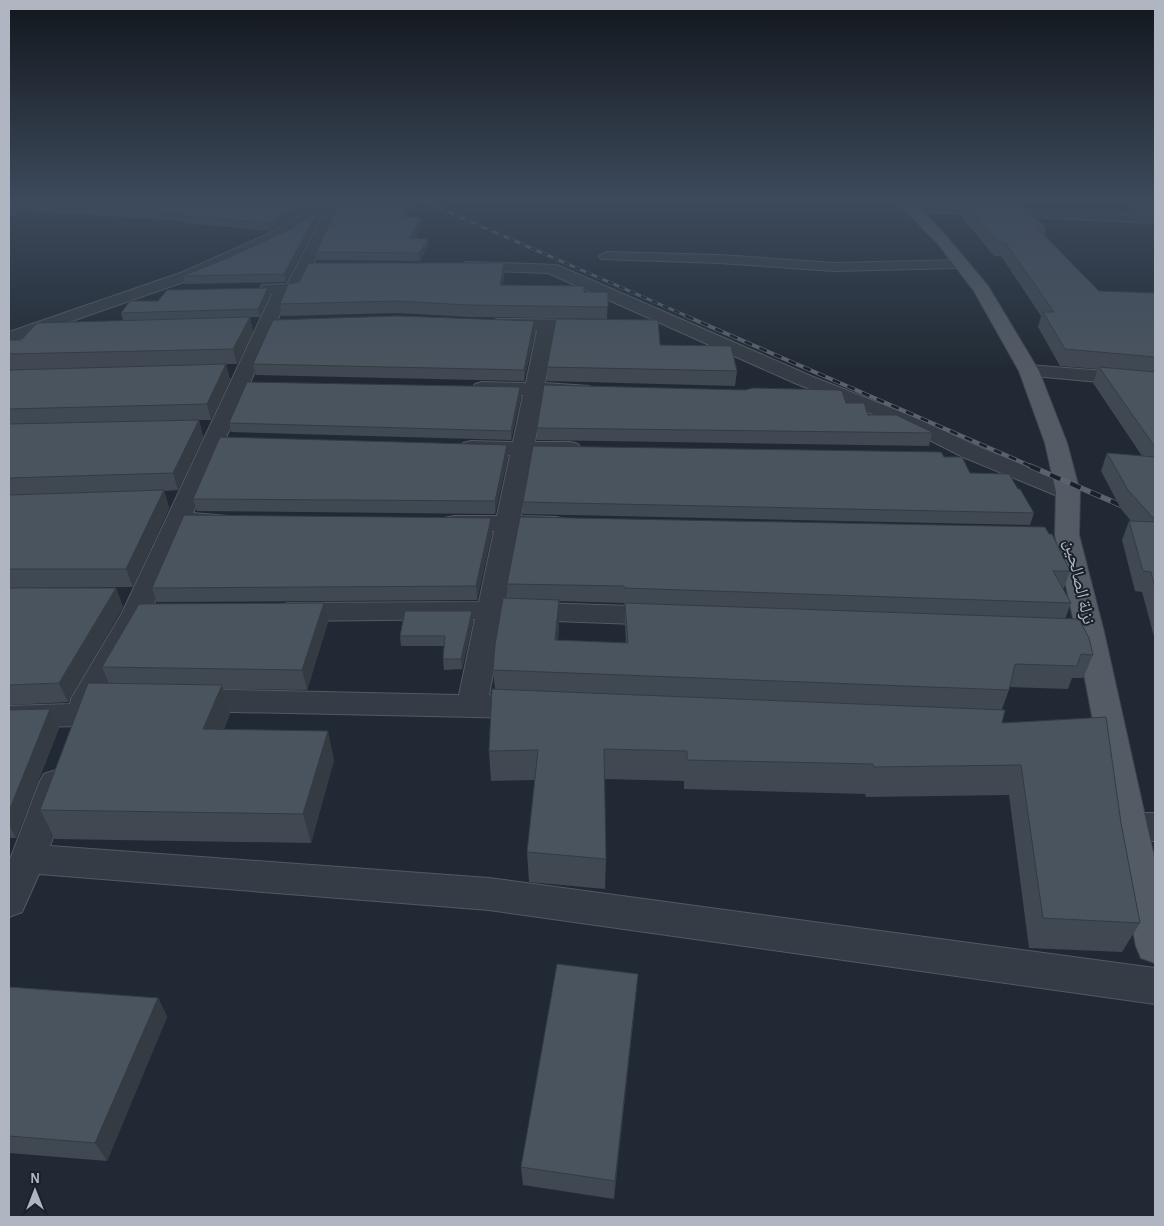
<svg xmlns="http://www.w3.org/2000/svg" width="1164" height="1226" font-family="'Alegreya Sans','Noto Naskh Arabic',sans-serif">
	<rect width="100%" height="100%" fill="#212a34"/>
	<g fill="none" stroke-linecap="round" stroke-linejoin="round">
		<defs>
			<polygon id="service" points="606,252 720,255 834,263 960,260 967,264 960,268 834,271 720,263 601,259 599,256"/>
			<g id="minor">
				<polygon points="9,200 20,204 22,207 14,214 9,215"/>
				<polygon points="330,200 347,200 342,204 301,289 299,293 289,294 193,513 227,516 230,521 227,526 218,528 187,528 150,613 101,699 97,717 93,725 82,728 76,726 9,728 9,706 70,704 71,699 122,613 272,294 262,293 260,289 262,285 287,284 323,215 280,239 195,278 9,343 9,332 183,272 270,233"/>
				<polygon points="912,204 1155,215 1155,223 907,211 905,208"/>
				<polygon points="467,262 557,265 811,376 916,418 979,447 1076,487 1080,492 1076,497 1068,499 1060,497 963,457 902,426 797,384 548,273 461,270 459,267 461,264"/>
				<polygon points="498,319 592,320 598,321 601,325 598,329 555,330 545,383 589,386 592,390 589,394 582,396 543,395 535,442 570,442 578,444 581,449 578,454 570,456 532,455 521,516 556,517 565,519 568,524 565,529 556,531 519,531 506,602 662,607 672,610 676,616 672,622 662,625 503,619 489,695 528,696 539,699 543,707 539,715 528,718 189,711 178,707 174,700 178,693 189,689 459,695 475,619 288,621 278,618 274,612 278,606 288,603 479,602 494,531 454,530 445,528 442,523 445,518 454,516 497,516 510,455 471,455 463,453 460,448 463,443 471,441 513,442 523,395 475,392 472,388 475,384 482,382 526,383 537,330 492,328 489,324 492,320"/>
				<polygon points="1029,365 1155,375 1155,387 1022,375 1019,371 1022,367"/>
				<polygon points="56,770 68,774 73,783 50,846 489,878 1155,968 1155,1004 489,910 39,874 22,912 9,917 9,862 39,783 44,774"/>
				<polygon points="1131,813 1155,813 1155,841 1131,841 1119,837 1114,827 1119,817"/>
			</g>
			<polygon id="primary" points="895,200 910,200 917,205 948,238 988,286 1039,371 1067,443 1080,492 1079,535 1104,632 1155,861 1155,963 1141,958 1136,946 1076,632 1055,535 1056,492 1045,443 1019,371 974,291 938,244"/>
		</defs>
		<!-- service casing -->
		<use href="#service" stroke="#525962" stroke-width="2"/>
		<!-- minor casing -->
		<use href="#minor" stroke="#525962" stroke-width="2"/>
		<!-- primary casing -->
		<use href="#primary" stroke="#3e454e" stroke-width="2"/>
		<!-- service -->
		<use href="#service" fill="#353c45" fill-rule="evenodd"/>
		<!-- minor -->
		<use href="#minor" fill="#353c45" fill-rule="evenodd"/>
		<!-- primary -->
		<use href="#primary" fill="#535b65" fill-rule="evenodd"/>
		<defs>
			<polyline id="rail-far2" points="421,200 689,317"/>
			<polyline id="rail-far1" points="686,316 1033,467"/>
			<polyline id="rail" points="1030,466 1155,520"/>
		</defs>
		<!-- rail-far2 casing -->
		<use href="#rail-far2" stroke="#59626d" stroke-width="3"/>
		<!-- rail-far1 casing -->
		<use href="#rail-far1" stroke="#59626d" stroke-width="4"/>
		<!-- rail casing -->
		<use href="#rail" stroke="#59626d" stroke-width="5.5"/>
		<!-- rail-far2 -->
		<use href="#rail-far2" stroke="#1a2129" stroke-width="2" stroke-dasharray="6" stroke-linecap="butt"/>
		<!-- rail-far1 -->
		<use href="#rail-far1" stroke="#1a2129" stroke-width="2.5" stroke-dasharray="8" stroke-linecap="butt"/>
		<!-- rail -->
		<use href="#rail" stroke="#1a2129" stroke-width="4" stroke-dasharray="11" stroke-linecap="butt"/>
	</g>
	<!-- wall -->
	<g fill="#404852" fill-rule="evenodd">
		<polygon points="13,200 326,200 270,231 184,223 183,221 27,211 24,203 22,204"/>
		<polygon points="946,200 1032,200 1031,203 1009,203 1009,204 1046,228 1044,235 1099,291 1155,293 1155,640 1142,592 1135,591 1122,540 1129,521 1131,521 1121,509 1101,471 1107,453 1142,456 1093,383 1098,369 1060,366 1038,327 1041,316 1001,256 994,256 960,215 962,204 950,204"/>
		<polygon points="1126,200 1155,200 1155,213 1135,212"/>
		<polygon points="412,208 407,217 422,225 415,238 428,246 420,261 317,260 316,252"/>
		<polygon points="318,220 286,282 185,284 183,276 230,257 294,227 294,225"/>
		<polygon points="504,263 504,275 503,285 584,286 584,292 608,292 607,319 469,317 398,313 282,316 280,304"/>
		<polygon points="268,288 269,296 260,317 250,317 253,332 237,364 226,364 230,380 211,420 199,420 203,437 178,490 164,491 169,508 133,587 9,588 9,340 21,340 123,320 121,313 158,301"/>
		<polygon points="534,321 535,332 524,381 256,375 253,364"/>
		<polygon points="547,367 737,371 735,386 547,381"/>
		<polygon points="520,387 521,396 511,440 231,432 229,423"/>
		<polygon points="846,403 868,415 932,433 929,446 537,440 537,428"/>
		<polygon points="507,445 508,457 495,514 197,511 193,499"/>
		<polygon points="944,457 970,473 1018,489 1034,513 1030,525 523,514 523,502"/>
		<path d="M520,517L1070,571L1064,588H1063L1071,603L1065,619L1093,655L1083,678H1072L1068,689L1010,687L1002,709V723L1121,823L1140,923L1122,952L1029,948L1009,795L866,797L865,794L684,789V781L604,779L606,859L605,889L529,882L527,852L535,780L491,781L489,751L495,689L493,670L508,598L507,584ZM559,601L624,603V604H625V625L626,643L558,640L559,623Z"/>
		<polygon points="491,518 492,532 477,600 157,602 152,588"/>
		<polygon points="9,588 116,588 123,607 68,702 9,705"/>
		<polygon points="473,621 462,669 444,670 443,659 444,646 401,646 400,636"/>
		<polygon points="328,622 307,690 223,689 230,714 224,729 334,760 311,843 55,839 40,810 109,684 102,667"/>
		<polygon points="50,709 59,728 16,838 9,838 9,839 9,710"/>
		<polygon points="9,987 158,998 167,1017 107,1161 9,1153"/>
		<polygon points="636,995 614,1199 523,1185 521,1167"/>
	</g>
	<!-- shaded-wall -->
	<g fill="#343b42">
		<polygon points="21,200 27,200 27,202 22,204"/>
		<polygon points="312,200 326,200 270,231 269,223"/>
		<polygon points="411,200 412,208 402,224 401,217"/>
		<polygon points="317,213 318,220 286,282 284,274"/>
		<polygon points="421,217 422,225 411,246 410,238"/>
		<polygon points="428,239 428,246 420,261 419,253"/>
		<polygon points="504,263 504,275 501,296 500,285"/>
		<polygon points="268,288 269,296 260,317 258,309"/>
		<polygon points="250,317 253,332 237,364 233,349"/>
		<polygon points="534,321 535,332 524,381 524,370"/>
		<polygon points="226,364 230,380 211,420 207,404"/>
		<polygon points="520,387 521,396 511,440 511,431"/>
		<polygon points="199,420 203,437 178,490 173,473"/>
		<polygon points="507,445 508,457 495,514 495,501"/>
		<polygon points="164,490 169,508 133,587 126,569"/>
		<polygon points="491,518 492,532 477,600 476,586"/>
		<polygon points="116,588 123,607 68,702 59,683"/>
		<polygon points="559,600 559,623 556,663 555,640"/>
		<polygon points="324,603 328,622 307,690 302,670"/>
		<polygon points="472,611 473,621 462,669 461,659"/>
		<polygon points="222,685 230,714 212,758 203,729"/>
		<polygon points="50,709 59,728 16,838 9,825 9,811"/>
		<polygon points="328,731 334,760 311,843 303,814"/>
		<polygon points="638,974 636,995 614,1199 615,1181"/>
		<polygon points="158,998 167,1017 107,1161 95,1143"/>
	</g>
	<!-- building -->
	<g fill="#4a545f" stroke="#343b42">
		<polygon points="25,200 312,200 269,223 182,216 185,214 24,203"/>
		<polygon points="341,200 411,200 401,217 421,217 410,238 428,239 419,253 316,252"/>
		<polygon points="963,202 1023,205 1046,228 1037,228 1099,291 1155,293 1155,357 1065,349 1043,312 1054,312 1005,242 998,242"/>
		<polygon points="317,213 284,274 183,276 230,257 297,226 294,225"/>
		<polygon points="309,263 504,263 500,285 584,286 584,292 608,292 608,307 468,305 397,301 280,304 288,284 299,282"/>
		<polygon points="268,288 258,309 121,313 130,301 158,301 167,290"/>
		<polygon points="397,316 534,321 524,370 253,364 273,320"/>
		<polygon points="250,317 233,349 9,354 9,340 21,340 37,323"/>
		<polygon points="556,319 658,320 660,345 731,346 737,371 547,367"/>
		<polygon points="226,364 207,404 9,409 9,370"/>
		<polygon points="1099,367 1155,372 1155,447"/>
		<polygon points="247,382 520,387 511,431 229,423"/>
		<polygon points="544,385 745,390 753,388 838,390 842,391 846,403 864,403 868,415 896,415 930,431 932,433 537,428"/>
		<polygon points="199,420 173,473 9,478 9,424"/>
		<polygon points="220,437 507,445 495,501 193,499"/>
		<polygon points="533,446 941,452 944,457 962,457 970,473 1009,474 1018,489 1020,489 1034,513 523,502"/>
		<polygon points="1107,453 1155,457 1155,520 1128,490"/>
		<polygon points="164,490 126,569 9,569 9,495"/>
		<polygon points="184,515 491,518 476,586 152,588"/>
		<polygon points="520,517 1045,527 1049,534 1052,534 1070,571 1053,571 1071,603 624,588 624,586 507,584"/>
		<polygon points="1129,521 1155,522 1155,588 1151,572 1143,571"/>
		<polygon points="9,588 116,588 59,683 9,685"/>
		<polygon points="503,598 559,600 555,640 628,643 625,603 1079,619 1089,638 1093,655 1081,654 1077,666 1015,664 1009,690 493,670 495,645"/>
		<polygon points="324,603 302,670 102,667 139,604"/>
		<polygon points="405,611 472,611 461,659 443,659 445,636 400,636"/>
		<polygon points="88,683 222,685 203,729 328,731 303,814 40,810"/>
		<polygon points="492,689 1005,710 1002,723 1106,717 1121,823 1140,923 1043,918 1021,765 874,767 873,764 687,760 687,751 604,749 606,859 527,852 538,750 489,751"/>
		<polygon points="50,709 9,811 9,710"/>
		<polygon points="557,964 638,974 615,1181 521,1167"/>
		<polygon points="9,987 158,998 95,1143 9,1136"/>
	</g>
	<!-- sky -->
	<linearGradient id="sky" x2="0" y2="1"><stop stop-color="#12171d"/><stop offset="0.54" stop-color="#3d4a5c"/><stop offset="1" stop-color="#3d4a5c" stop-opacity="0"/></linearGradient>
	<rect width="1164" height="371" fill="url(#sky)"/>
	<g text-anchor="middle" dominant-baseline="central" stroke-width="4" stroke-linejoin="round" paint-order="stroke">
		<!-- street labels -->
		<g font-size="18" fill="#afb6c1" stroke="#1a2129">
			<text transform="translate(1079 582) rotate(77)">نزلة الصالحين</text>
		</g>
	</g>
	<!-- border -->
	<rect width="1164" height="1226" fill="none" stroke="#afb6c1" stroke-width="20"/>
	<!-- north arrow -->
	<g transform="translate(35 1191)" stroke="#1a2129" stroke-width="4" paint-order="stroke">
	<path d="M0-4L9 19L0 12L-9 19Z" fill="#afb6c1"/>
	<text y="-8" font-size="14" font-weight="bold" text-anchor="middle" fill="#afb6c1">N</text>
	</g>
</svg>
